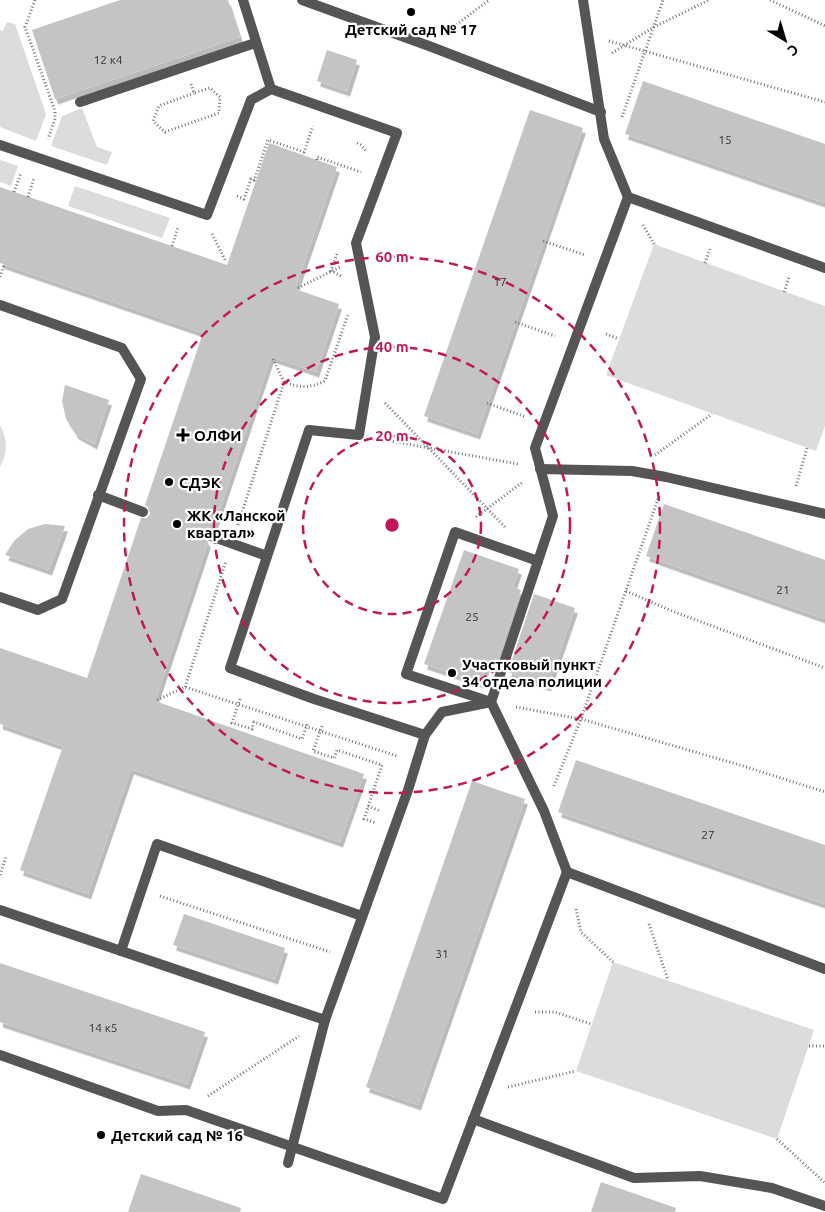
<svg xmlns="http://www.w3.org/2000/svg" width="825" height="1212" font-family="Ubuntu,sans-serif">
	<defs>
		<filter id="shadow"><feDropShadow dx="3" dy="5.5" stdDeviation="0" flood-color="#0004"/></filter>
	</defs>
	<rect width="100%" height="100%" fill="#fff"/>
	<!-- green -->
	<g fill="#dcdcdc">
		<polygon points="7,22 15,24 46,114 36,141 0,127 0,30 3,31"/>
		<polygon points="82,108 97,147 112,152 107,165 51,146 62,116"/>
		<polygon points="0,160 18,166 11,186 0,182"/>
		<polygon points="75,186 170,218 162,238 68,206"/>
		<polygon points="654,244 825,306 825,426 816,451 606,375"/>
		<path d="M0,425C8,441 8,451 0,467Z"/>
		<polygon points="613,962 814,1030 777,1139 576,1071"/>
	</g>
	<!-- building -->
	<g fill="#c4c4c4" filter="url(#shadow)">
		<polygon points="120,0 228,0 240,37 55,99 32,30"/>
		<polygon points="327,50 357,60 347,91 317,81"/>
		<polygon points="643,81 825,144 825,203 625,134"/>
		<polygon points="530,110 583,128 477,434 424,416"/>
		<polygon points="269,143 337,167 295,289 339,304 316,372 271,357 213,529 207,530 204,534 206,540 208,542 155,701 364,774 340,842 131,769 88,894 20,870 63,746 0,724 0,648 87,678 141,518 147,518 150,514 149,508 145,505 203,333 0,263 0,187 227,265"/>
		<polygon points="65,385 109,400 94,444 76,434 66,419 62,401"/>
		<polygon points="664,504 825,560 825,619 646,556"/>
		<polygon points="45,524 65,526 49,570 5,555 14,541 28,529"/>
		<polygon points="464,550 519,569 513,587 521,590 495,668 487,665 481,683 424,664"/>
		<polygon points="534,594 575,608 548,686 508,672"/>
		<polygon points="576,760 825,845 825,904 558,812"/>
		<polygon points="472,781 525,799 418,1105 366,1087"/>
		<polygon points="184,914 285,948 275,979 173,945"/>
		<polygon points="0,963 205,1032 187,1084 0,1022"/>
		<polygon points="141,1174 241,1208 240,1212 128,1212"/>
		<polygon points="601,1182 676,1208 675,1212 591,1212"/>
	</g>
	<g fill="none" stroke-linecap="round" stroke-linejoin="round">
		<!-- path -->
		<g stroke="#777" stroke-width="3" stroke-dasharray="1 2.5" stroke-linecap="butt">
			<polyline points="35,0 25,27 55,111 55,119 48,139"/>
			<polyline points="770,0 825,26"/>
			<polyline points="448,31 489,0"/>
			<polyline points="609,41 825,102"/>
			<polyline points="612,53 654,27 709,0"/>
			<polyline points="191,84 194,93 210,88 220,97 219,113 165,132 153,121 159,106 194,93"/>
			<polyline points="622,117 663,0"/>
			<polyline points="357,143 361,145 367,152"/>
			<polyline points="317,160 317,157 361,172"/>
			<polyline points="254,181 268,140 304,152 313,126"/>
			<polyline points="14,192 21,173"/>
			<polyline points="237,196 244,199 251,179 256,181"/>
			<polyline points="28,197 34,178"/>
			<polyline points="643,225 654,244"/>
			<polyline points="212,234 226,262"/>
			<polyline points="543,241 585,255"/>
			<polyline points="172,246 178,227"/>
			<polyline points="337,254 331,271 343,277"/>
			<polyline points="705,263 710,249"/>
			<polyline points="0,277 4,265"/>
			<polyline points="298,288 340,267"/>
			<polyline points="784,292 789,277"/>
			<polyline points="515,322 555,336"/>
			<polyline points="606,334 619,339"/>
			<path d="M273,359L284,382C299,388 310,388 325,381L348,314"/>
			<polyline points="385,403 506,528"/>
			<polyline points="487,403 526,417"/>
			<polyline points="379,439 518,464"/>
			<polyline points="655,455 712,414"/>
			<polyline points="796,486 807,448"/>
			<polyline points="476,517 523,482"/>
			<polyline points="238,525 284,382"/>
			<polyline points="626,591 672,611 825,668"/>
			<polyline points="185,687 226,561"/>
			<polyline points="240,699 232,723 252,729 254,722 302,739 308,722"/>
			<polyline points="157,700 185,687 397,756"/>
			<polyline points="516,707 581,719 740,765 825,792"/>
			<polyline points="322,726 313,751 334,758 337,750 382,765 364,819 376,823"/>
			<polyline points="554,786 581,719 659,496"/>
			<polyline points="368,806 380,811"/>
			<polyline points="0,875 6,857"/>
			<polyline points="160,896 330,952"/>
			<polyline points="576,909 581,932 613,962"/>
			<polyline points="649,924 668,980"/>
			<polyline points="535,1012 555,1012 591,1024"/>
			<polyline points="809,1046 825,1046"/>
			<polyline points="508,1087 576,1071"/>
			<polyline points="208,1096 299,1036"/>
			<polyline points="777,1139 825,1183"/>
		</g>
		<!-- service -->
		<g stroke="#555" stroke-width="10">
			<polyline points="243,0 271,89"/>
			<polyline points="302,0 429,46 601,112"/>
			<polyline points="583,0 604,139 628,197 825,268"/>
			<polyline points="80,102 255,43"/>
			<polyline points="0,145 207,215 251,100 271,89 397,133 356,243 375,337 359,435 309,430 230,668 314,699 425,735"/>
			<polyline points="0,305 122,348 141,379 62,599 38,610 0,597"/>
			<polyline points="540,469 632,471 666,477 825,514"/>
			<polyline points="98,495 143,512"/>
			<polyline points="211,536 267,556"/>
			<polyline points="538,561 455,532 406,674 491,702 544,811 567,872"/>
			<polyline points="0,910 325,1020"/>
			<polyline points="121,951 157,844 362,916"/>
			<polyline points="0,1055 158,1111 186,1110 443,1199 567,872 825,969"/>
			<polyline points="473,1119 634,1178 700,1176 772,1188 825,1206"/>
			<polyline points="288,1163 325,1020 408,790 425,735 442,712 491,702 553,516 535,448 628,197"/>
		</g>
	</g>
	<!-- distance rings -->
	<g fill="none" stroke="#c2185b" stroke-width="2.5" stroke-dasharray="9 6">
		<circle cx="392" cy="525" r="89"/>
		<circle cx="392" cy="525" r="178"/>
		<circle cx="392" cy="525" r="268"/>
	</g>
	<!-- markers -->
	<g fill="#000" stroke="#fff" stroke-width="2">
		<circle cx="411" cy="12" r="5"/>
		<path d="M180.5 427.5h5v5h5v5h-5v5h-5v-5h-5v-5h5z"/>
		<circle cx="169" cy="482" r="5"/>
		<circle cx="177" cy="524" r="5"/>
		<circle cx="452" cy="673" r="5"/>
		<circle cx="101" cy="1135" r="5"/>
	</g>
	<g text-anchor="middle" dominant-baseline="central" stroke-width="4.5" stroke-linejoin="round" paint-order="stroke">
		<!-- number labels -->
		<g font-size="12" fill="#313131">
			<text x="108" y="59">12 к4</text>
			<text x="725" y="139">15</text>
			<text x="500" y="281">17</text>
			<text x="783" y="589">21</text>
			<text x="472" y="616">25</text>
			<text x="708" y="834">27</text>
			<text x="442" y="953">31</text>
			<text x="103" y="1027">14 к5</text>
		</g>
		<!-- poi labels -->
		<g font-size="15" font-weight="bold" fill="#000" stroke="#fff" text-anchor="start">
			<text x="411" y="29" text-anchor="middle">Детский сад № 17</text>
			<text x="194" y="435">ОЛФИ</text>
			<text x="179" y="482">СДЭК</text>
			<text x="187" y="515">ЖК «Ланской<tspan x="187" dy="17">квартал»</tspan></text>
			<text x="462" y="664">Участковый пункт<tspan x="462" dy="17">34 отдела полиции</tspan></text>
			<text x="111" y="1135">Детский сад № 16</text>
		</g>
	</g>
	<circle cx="392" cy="525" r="8" fill="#c2185b" stroke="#fff" stroke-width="2.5"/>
	<g font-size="15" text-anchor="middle" font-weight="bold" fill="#c2185b" stroke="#fff" stroke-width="4.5" stroke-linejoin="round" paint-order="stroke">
		<text x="392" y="262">60 m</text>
		<text x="392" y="352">40 m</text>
		<text x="392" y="441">20 m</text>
	</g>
	<!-- north arrow -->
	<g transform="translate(785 40) rotate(142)" stroke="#ffffff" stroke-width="4" paint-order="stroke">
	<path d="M0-4L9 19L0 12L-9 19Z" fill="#000000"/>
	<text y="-8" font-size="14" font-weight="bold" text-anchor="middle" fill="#000000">С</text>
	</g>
</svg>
